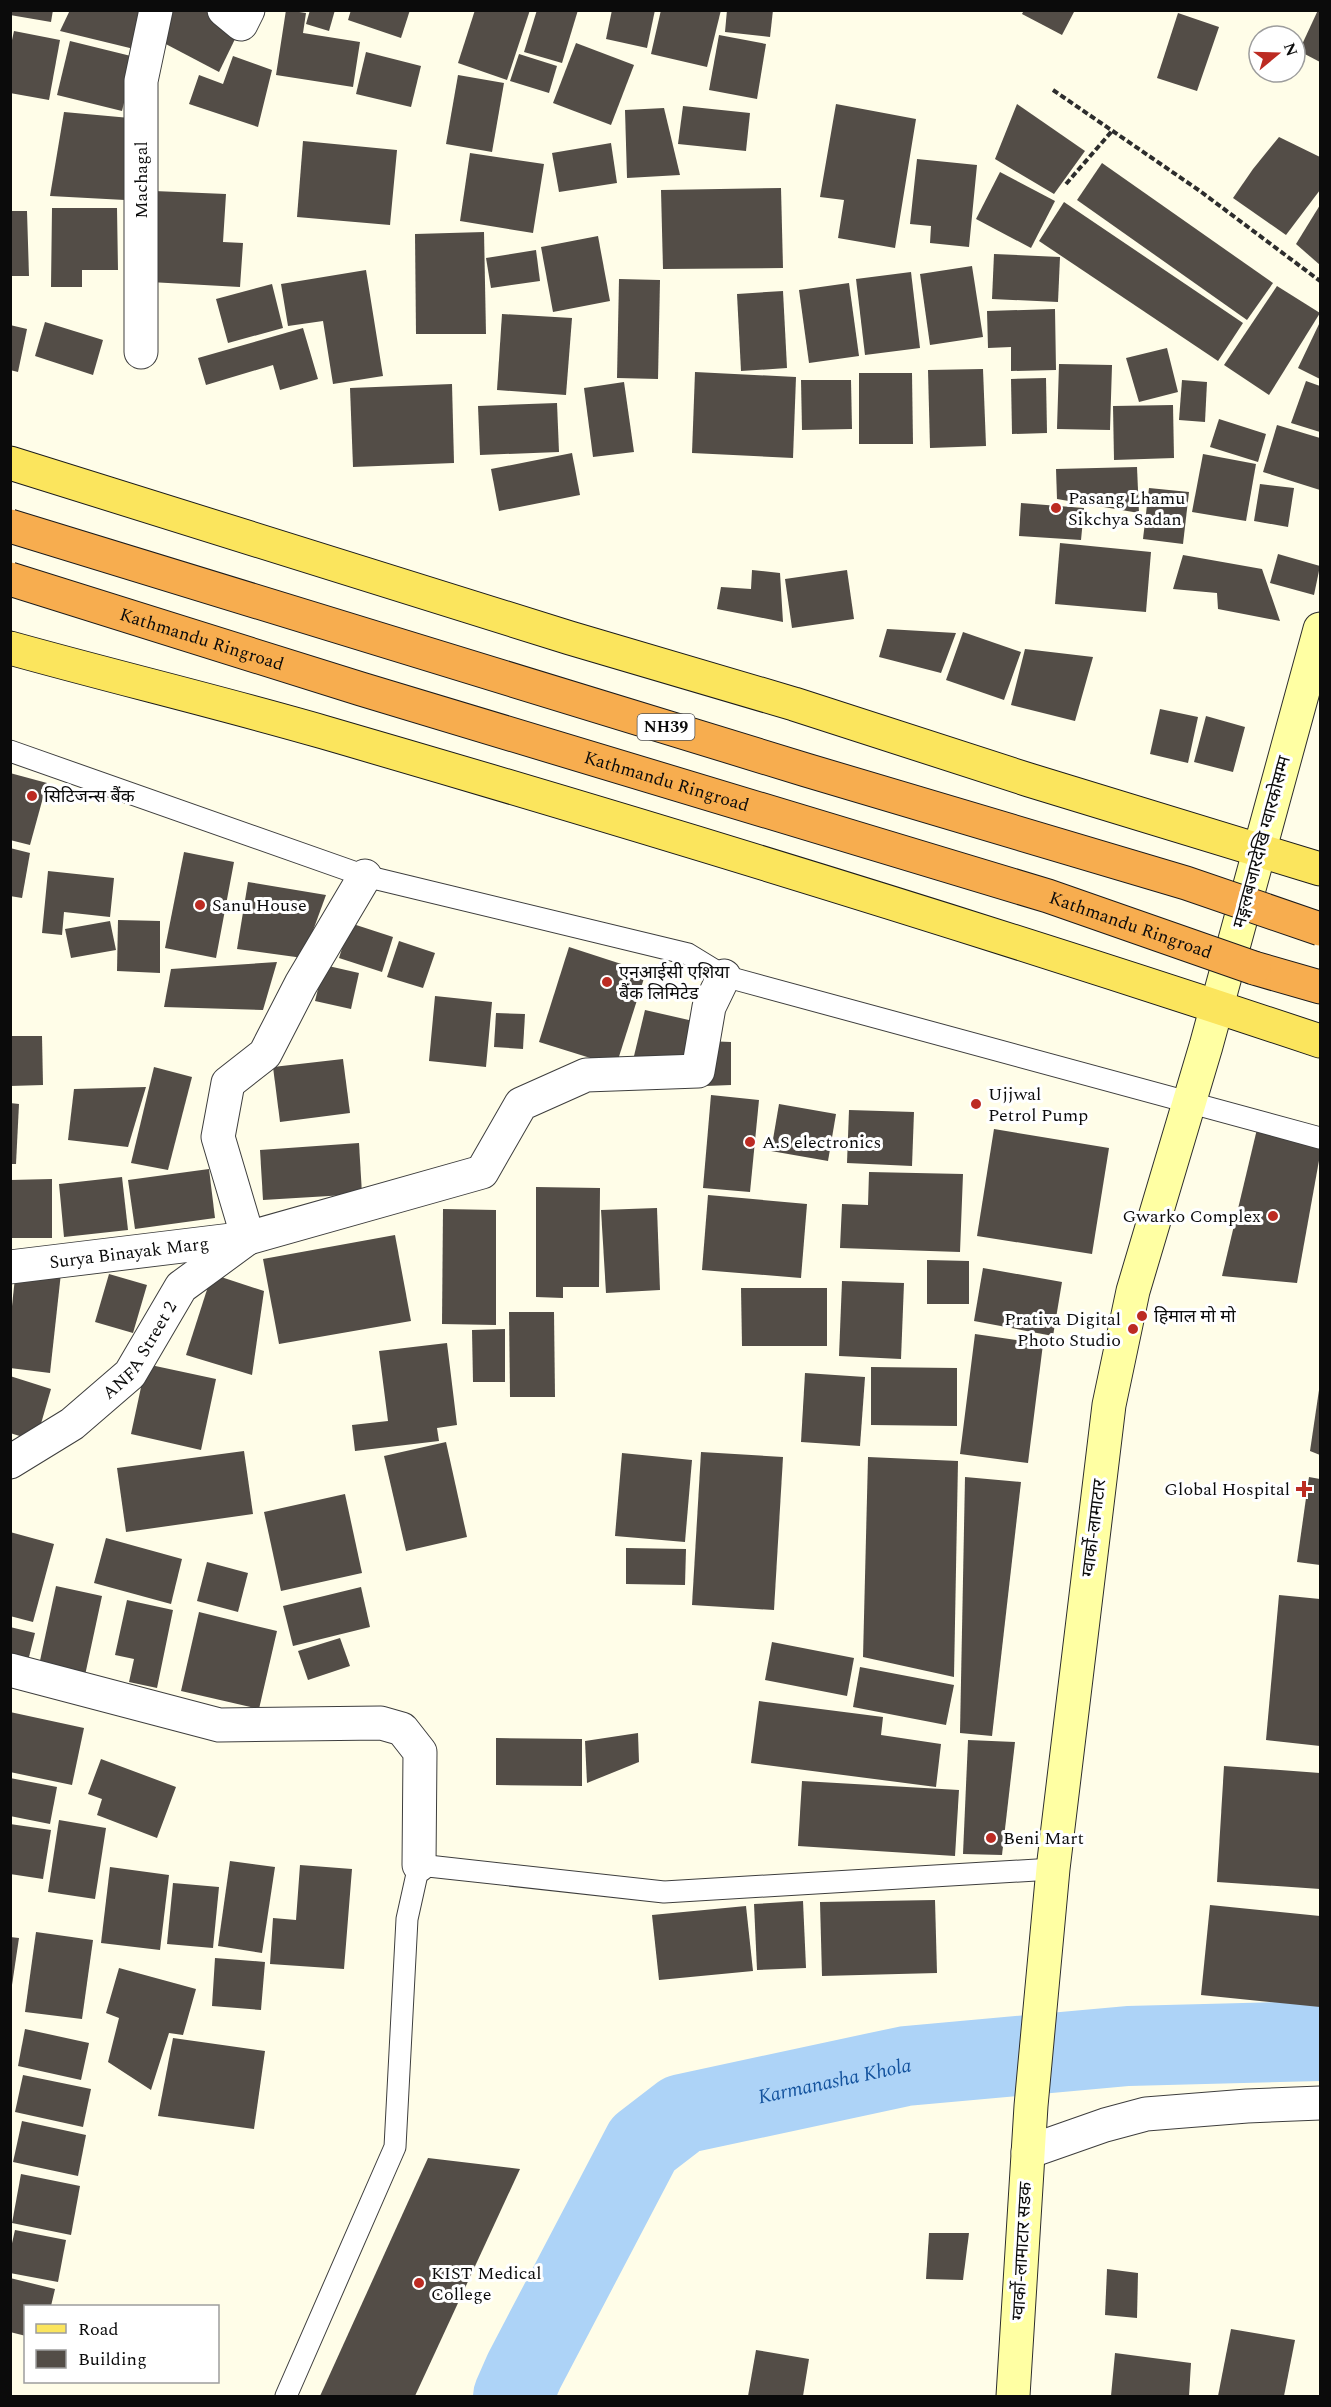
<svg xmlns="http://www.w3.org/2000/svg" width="1331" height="2407" font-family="Spectral,'Noto Sans Devanagari',serif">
	<rect width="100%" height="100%" fill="#fffde8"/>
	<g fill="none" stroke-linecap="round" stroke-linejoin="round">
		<!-- river -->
		<path stroke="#add3f7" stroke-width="80" id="s1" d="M513,2396L524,2371L643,2144L682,2114L906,2066L1128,2046L1320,2041"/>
	</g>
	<!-- building -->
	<g fill="#534d47">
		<polygon points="10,10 53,10 51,22 10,15"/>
		<polygon points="70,10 145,10 138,50 60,31"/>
		<polygon points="168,10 207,10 236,37 219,72 160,41"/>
		<polygon points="286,10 306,13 303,33 360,42 353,87 276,75"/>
		<polygon points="310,10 335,10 329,31 306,24"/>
		<polygon points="351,10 410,10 401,38 348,20"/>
		<polygon points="475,10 530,10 507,80 458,63"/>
		<polygon points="537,10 578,10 562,63 524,52"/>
		<polygon points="612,10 655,10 647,48 606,39"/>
		<polygon points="661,10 721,10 707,67 651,54"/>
		<polygon points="727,10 773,10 770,37 725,32"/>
		<polygon points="1024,10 1075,10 1062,35 1022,14"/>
		<polygon points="1318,10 1320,10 1320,62 1299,51"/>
		<polygon points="1178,13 1219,27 1197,91 1157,78"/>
		<polygon points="14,31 60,40 49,100 10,93 10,49"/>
		<polygon points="719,35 766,44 757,99 709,90"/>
		<polygon points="70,41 135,57 122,111 57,95"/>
		<polygon points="576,43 634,65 611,125 553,103"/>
		<polygon points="366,52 421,66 411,107 356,94"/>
		<polygon points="519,54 557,66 549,93 510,81"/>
		<polygon points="233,56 272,70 258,127 189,104 199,75 223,84"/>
		<polygon points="458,75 504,83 492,152 446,144"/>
		<polygon points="836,104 916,119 895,248 838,238 844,200 820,197"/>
		<polygon points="1017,104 1085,151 1054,194 995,159"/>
		<polygon points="683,106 750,113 746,151 678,144"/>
		<polygon points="664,108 680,175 627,178 625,110"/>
		<polygon points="64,112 130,118 125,200 50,196"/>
		<polygon points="1279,137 1320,157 1320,190 1286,235 1233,198 1253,169"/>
		<polygon points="303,141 397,150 390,225 297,217"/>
		<polygon points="611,143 617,183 559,192 552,153"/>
		<polygon points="470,153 544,164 533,233 460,221"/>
		<polygon points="917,159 977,165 969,247 930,243 931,226 910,224"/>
		<polygon points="1102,163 1273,283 1247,320 1077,200"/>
		<polygon points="1000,172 1055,201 1031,248 976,219"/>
		<polygon points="781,188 783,268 663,269 661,190"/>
		<polygon points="154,191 226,194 223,242 243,243 240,287 150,282"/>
		<polygon points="1064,202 1243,323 1218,361 1039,241"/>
		<polygon points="1320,205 1320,265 1296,244"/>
		<polygon points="52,208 117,208 118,270 82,270 82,287 51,287"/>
		<polygon points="10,211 27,211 29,276 10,276"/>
		<polygon points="484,232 486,334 416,334 415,234"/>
		<polygon points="598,236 610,301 553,312 541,247"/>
		<polygon points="536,250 540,281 491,288 486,258"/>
		<polygon points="994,254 1060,257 1058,302 992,299"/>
		<polygon points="972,266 983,337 930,345 920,274"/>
		<polygon points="366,270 383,376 333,384 323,321 288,326 281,284"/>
		<polygon points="911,272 920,348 865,355 856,279"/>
		<polygon points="619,279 660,280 658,379 617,378"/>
		<polygon points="849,283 859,356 809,363 799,290"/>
		<polygon points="272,284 283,328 228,343 216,299"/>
		<polygon points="1277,286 1320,313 1269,395 1224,365"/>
		<polygon points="783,291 787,368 741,371 737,294"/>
		<polygon points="1055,309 1056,370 1011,371 1011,347 988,348 987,311"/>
		<polygon points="502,314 572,318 566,395 497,390"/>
		<polygon points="45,322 103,340 93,375 35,356"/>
		<polygon points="1320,322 1320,379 1298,368"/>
		<polygon points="10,325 27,329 18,372 10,370"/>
		<polygon points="303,328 318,379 280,390 273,365 206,385 198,358"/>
		<polygon points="1167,348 1178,392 1139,402 1126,358"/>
		<polygon points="1059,364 1112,365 1110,430 1057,429"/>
		<polygon points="983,369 986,446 930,448 928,370"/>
		<polygon points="695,372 796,377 793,458 692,453"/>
		<polygon points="859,373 912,373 913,444 859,444"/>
		<polygon points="1046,378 1047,433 1012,434 1011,379"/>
		<polygon points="801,380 851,380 852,429 802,430"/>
		<polygon points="1182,380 1207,382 1205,422 1179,420"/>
		<polygon points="1306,381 1320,386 1320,432 1291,423"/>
		<polygon points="624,382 634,452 593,457 584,388"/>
		<polygon points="452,384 454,463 353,467 350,388"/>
		<polygon points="557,403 559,452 480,455 478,406"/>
		<polygon points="1173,405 1174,458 1114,460 1113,406"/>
		<polygon points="1219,419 1266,434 1258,462 1210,447"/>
		<polygon points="1277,425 1320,438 1320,490 1263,472"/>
		<polygon points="572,453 580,495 499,511 491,469"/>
		<polygon points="1203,454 1256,464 1246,521 1192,512"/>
		<polygon points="1137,467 1139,513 1057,499 1056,469"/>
		<polygon points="1260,484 1294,488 1288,527 1254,521"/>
		<polygon points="1149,488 1189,492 1183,544 1143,539"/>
		<polygon points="1021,503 1084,508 1081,540 1019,536"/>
		<polygon points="1060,543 1151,552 1146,612 1055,604"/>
		<polygon points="1278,554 1320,566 1314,595 1270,583"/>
		<polygon points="1183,555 1262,569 1280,621 1218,609 1217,593 1173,589"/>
		<polygon points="752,570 780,573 783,622 717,609 721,587 751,589"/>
		<polygon points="847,570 854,619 792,628 785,579"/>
		<polygon points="887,629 956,633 941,673 879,657"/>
		<polygon points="963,632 1021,652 1004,700 946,680"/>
		<polygon points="1025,649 1093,657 1075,721 1011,705"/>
		<polygon points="1160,709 1198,717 1188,763 1150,754"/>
		<polygon points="1206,716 1245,727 1233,772 1194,762"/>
		<polygon points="10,773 47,783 30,845 10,840"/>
		<polygon points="10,848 30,853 22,898 10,896"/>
		<polygon points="184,852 234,862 216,958 165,948"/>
		<polygon points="48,871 114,878 110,917 64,912 62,935 42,933"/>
		<polygon points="248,882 326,895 303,958 237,949"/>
		<polygon points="118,920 160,921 160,973 117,971"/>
		<polygon points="110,921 116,950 71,958 65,929"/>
		<polygon points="350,923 393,937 382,972 339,958"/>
		<polygon points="399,941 435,953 423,988 387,977"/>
		<polygon points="569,947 646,972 616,1066 539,1042"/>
		<polygon points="277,962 263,1010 164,1007 171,969"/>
		<polygon points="324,965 359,973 351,1009 315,1001"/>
		<polygon points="435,996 492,1002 486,1067 429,1061"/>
		<polygon points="645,1010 702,1023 691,1070 634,1056"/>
		<polygon points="496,1013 525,1014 523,1049 494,1047"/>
		<polygon points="10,1036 42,1036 43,1085 10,1086"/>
		<polygon points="706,1041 731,1042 731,1085 706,1086"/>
		<polygon points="343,1059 350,1113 280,1122 273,1067"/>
		<polygon points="154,1067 192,1077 168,1170 131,1163"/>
		<polygon points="146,1087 128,1147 68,1140 74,1089"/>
		<polygon points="711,1095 759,1100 750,1192 703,1188"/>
		<polygon points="10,1103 19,1104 16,1164 10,1164"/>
		<polygon points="779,1104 836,1114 828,1161 771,1151"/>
		<polygon points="849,1110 914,1112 912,1166 847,1163"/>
		<polygon points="994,1129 1109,1148 1092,1254 977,1236"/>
		<polygon points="1257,1129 1320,1144 1320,1155 1297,1283 1222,1276"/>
		<polygon points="359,1143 362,1194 263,1200 260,1150"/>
		<polygon points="209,1169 215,1218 135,1229 128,1180"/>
		<polygon points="869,1172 963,1174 960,1252 840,1248 842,1204 868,1205"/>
		<polygon points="122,1177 128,1230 64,1237 59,1184"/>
		<polygon points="52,1179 52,1238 10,1238 10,1180"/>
		<polygon points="536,1187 600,1188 599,1287 563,1287 563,1298 536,1297"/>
		<polygon points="708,1195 807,1204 801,1278 702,1270"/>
		<polygon points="657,1208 660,1290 606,1293 601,1210"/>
		<polygon points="443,1209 496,1210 496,1325 442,1324"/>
		<polygon points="395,1235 411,1321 279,1344 263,1259"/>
		<polygon points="927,1260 969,1261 969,1304 927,1304"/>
		<polygon points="16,1268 61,1273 50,1373 10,1368 10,1325"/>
		<polygon points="983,1268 1062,1282 1053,1336 974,1321"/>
		<polygon points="109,1274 147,1285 133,1333 95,1322"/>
		<polygon points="212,1274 264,1291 252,1375 186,1355"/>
		<polygon points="842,1281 904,1283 901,1359 839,1356"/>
		<polygon points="741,1288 827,1288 827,1346 742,1346"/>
		<polygon points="509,1312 554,1312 555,1397 510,1397"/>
		<polygon points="505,1329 505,1382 473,1382 472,1330"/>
		<polygon points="975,1334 1043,1344 1028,1463 960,1454"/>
		<polygon points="447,1343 457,1425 437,1428 439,1441 355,1451 352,1425 388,1421 379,1351"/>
		<polygon points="146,1364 216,1379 201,1450 131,1434"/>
		<polygon points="871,1367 957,1368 957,1426 871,1425"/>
		<polygon points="805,1373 865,1377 860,1446 801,1442"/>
		<polygon points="10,1376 51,1389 36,1441 10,1433"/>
		<polygon points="1319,1390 1320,1390 1320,1455 1310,1451"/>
		<polygon points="446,1442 467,1537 406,1551 384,1456"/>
		<polygon points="244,1451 253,1514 126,1532 117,1468"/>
		<polygon points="701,1452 783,1457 774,1610 692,1605"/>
		<polygon points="622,1453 692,1460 685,1542 615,1536"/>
		<polygon points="868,1457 958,1461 954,1677 863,1657"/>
		<polygon points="965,1477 1021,1482 992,1736 960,1733"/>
		<polygon points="1309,1477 1320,1479 1320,1565 1297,1562"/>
		<polygon points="345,1494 362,1573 281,1591 264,1512"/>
		<polygon points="10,1532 54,1544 33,1622 10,1616"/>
		<polygon points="106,1538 182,1559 171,1604 94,1583"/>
		<polygon points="626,1548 686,1549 685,1585 626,1584"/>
		<polygon points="207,1562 248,1573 238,1612 197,1601"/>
		<polygon points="56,1586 102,1596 84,1680 38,1670"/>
		<polygon points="361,1587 370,1627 293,1646 283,1606"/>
		<polygon points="1279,1595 1320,1599 1320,1746 1266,1740"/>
		<polygon points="127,1600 173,1610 157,1688 129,1682 134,1659 115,1655"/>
		<polygon points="199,1612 277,1631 259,1709 181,1691"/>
		<polygon points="10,1627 35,1633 28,1661 10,1657"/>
		<polygon points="340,1638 350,1666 308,1680 298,1651"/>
		<polygon points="772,1642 854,1658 847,1696 765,1680"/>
		<polygon points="860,1667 954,1685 946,1725 853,1707"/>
		<polygon points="759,1701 883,1717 881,1735 941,1744 936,1787 751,1763"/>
		<polygon points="10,1712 84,1728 72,1785 10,1772"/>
		<polygon points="638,1733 639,1762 587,1783 585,1741"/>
		<polygon points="496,1738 582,1739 582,1786 496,1785"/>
		<polygon points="968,1740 1015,1742 1002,1855 963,1854"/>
		<polygon points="101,1759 176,1787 157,1838 97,1815 102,1799 88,1794"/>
		<polygon points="1224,1766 1320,1773 1320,1889 1217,1882"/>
		<polygon points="10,1778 57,1787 50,1824 10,1816"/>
		<polygon points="802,1781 959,1790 955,1856 798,1846"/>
		<polygon points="59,1820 106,1828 95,1899 48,1892"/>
		<polygon points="10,1824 51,1830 43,1879 10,1874"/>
		<polygon points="230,1861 275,1867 262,1953 218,1946"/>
		<polygon points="300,1865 352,1869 344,1969 270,1964 273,1918 296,1920"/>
		<polygon points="110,1867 169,1875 160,1950 101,1943"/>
		<polygon points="173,1883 219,1887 213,1948 167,1944"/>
		<polygon points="935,1900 937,1973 822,1976 820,1902"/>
		<polygon points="803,1901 806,1968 757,1970 754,1904"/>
		<polygon points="1210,1905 1320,1916 1320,2007 1201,1995"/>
		<polygon points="746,1906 753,1971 659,1980 652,1915"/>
		<polygon points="36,1932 93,1940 82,2019 25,2012"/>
		<polygon points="10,1937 19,1938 12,1985 10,1985"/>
		<polygon points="215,1958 265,1962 261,2010 212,2006"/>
		<polygon points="119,1968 196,1989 183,2035 169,2033 151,2090 108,2062 119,2018 106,2013"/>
		<polygon points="25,2029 89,2043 81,2080 18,2066"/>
		<polygon points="173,2038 265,2051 254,2129 158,2116"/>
		<polygon points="23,2075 91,2089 83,2127 15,2112"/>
		<polygon points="22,2121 86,2135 78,2176 13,2162"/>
		<polygon points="428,2158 520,2169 415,2396 320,2396"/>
		<polygon points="21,2174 80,2186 71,2235 12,2223"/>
		<polygon points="15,2230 66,2240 58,2282 10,2273 10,2252"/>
		<polygon points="929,2233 969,2233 963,2280 926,2279"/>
		<polygon points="1107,2269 1138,2273 1137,2318 1105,2315"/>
		<polygon points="10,2278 55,2289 51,2306 26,2306 26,2336 10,2332"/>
		<polygon points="1231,2329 1295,2340 1284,2396 1218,2396"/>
		<polygon points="756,2350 809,2359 803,2396 748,2396"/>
		<polygon points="1115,2353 1191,2363 1189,2396 1111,2396"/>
	</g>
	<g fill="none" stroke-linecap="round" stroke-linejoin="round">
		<defs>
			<g id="lane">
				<polyline points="10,751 365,876 688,954 724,976 1320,1138"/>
				<polyline points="286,2396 395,2147 407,1919 419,1865 664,1892 1053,1869"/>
			</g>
			<g id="street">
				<polyline points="224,10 241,24 248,10"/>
				<polyline points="141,352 141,81 156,10"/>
				<path id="s2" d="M10,1267L248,1238L482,1172L521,1104L586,1075L698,1071L709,1007L724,976"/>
				<path id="s3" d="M10,1462L72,1424L130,1374L181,1287L248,1238L218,1137L228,1083L265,1054L301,984L365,876"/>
				<polyline points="10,1670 219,1725 381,1723 402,1729 420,1752 419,1865"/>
				<polyline points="1028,2152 1105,2125 1146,2114 1247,2106 1320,2103"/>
			</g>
			<polyline id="secondary" points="1013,2396 1031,2106 1053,1869 1109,1405 1133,1291 1206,1046 1320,629"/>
			<g id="primary">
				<polyline points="10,463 570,638 794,704 1029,780 1320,869"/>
				<path d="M10,648C114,677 219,702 323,732C657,829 990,931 1320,1041"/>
			</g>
			<polyline id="highway" points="1254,968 1320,987"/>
		</defs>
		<!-- lane casing -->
		<use href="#lane" stroke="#3e3e3e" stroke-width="23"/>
		<!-- street casing -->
		<use href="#street" stroke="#3e3e3e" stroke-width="35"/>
		<!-- secondary casing -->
		<use href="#secondary" stroke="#2d2d2d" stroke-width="35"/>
		<!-- primary casing -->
		<use href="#primary" stroke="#1c1c1c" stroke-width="35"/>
		<!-- highway casing -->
		<use href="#highway" stroke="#1c1c1c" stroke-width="35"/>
		<!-- path -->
		<g stroke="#2d2d2d" stroke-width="4" stroke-dasharray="6 3" stroke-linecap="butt">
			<polyline points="1053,90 1200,191 1320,281"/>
			<polyline points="1066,184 1112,131"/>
		</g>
		<!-- lane -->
		<use href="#lane" stroke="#fff" stroke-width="21"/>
		<!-- street -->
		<use href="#street" stroke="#fff" stroke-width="33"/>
		<!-- secondary -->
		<use href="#secondary" stroke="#ffffa3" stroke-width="33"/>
		<!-- primary -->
		<use href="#primary" stroke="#fbe55d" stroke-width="33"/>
		<!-- highway -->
		<use href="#highway" stroke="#f7ad4f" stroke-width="33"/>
		<defs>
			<g id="highway-bridge">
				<polyline points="10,526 806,770 1186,883 1320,929"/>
				<path id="s4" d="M10,579L361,689L1048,896L1254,968"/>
			</g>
		</defs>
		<!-- highway-bridge casing -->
		<use href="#highway-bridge" stroke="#1c1c1c" stroke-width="35" stroke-linecap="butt"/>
		<!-- highway-bridge -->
		<use href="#highway-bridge" stroke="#f7ad4f" stroke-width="33"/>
	</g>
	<!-- markers -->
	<g fill="#bc2b22" stroke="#fff" stroke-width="2">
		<circle cx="1056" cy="508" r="6"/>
		<circle cx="32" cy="796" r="6"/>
		<circle cx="200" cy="905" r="6"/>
		<circle cx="607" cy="982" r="6"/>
		<circle cx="976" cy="1104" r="6"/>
		<circle cx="750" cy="1142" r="6"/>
		<circle cx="1273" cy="1216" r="6"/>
		<circle cx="1142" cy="1316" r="6"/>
		<circle cx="1133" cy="1329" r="6"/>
		<path d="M1301 1480h6v6h6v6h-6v6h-6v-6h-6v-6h6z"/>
		<circle cx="991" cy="1838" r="6"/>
		<circle cx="419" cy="2283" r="6"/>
	</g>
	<g text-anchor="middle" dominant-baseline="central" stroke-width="6" stroke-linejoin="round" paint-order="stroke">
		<!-- shield labels -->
		<rect fill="#fff" stroke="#545454" stroke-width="1.5" x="637.5" y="714" width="57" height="26" rx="4.5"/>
		<g font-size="16" font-weight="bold" fill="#0b0b0b">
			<text x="666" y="727">NH39</text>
		</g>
		<!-- street labels -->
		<g font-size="18" fill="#0b0b0b" stroke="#fff">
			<text transform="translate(141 180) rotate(-90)">Machagal</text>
			<text stroke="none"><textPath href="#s4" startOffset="201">Kathmandu Ringroad</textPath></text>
			<text stroke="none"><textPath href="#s4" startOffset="687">Kathmandu Ringroad</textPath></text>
			<text transform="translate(1262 842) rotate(-75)">मङ्गलबजारदेखि ग्वारकोसम्म</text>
			<text stroke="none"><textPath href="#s4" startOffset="1173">Kathmandu Ringroad</textPath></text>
			<text stroke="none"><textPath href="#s2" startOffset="120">Surya Binayak Marg</textPath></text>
			<text stroke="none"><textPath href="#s3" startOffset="174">ANFA Street 2</textPath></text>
			<text transform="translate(1094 1528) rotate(-83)">ग्वार्को-लामाटार</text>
			<text transform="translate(1022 2251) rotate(-87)">ग्वार्को-लामाटार सडक</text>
		</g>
		<!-- poi labels -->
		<g font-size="18" fill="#0b0b0b" stroke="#fff" text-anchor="start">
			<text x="1068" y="498">Pasang Lhamu<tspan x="1068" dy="21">Sikchya Sadan</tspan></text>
			<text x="44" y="796">सिटिजन्स बैंक</text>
			<text x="212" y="905">Sanu House</text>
			<text x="619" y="972">एनआईसी एशिया<tspan x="619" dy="21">बैंक लिमिटेड</tspan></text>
			<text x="988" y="1094">Ujjwal<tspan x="988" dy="21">Petrol Pump</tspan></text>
			<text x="762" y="1142">A.S electronics</text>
			<text x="1261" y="1216" text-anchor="end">Gwarko Complex</text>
			<text x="1154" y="1316">हिमाल मो मो</text>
			<text x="1121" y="1319" text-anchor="end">Prativa Digital<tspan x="1121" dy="21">Photo Studio</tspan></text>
			<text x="1290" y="1489" text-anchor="end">Global Hospital</text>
			<text x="1003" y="1838">Beni Mart</text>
			<text x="431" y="2273">KIST Medical<tspan x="431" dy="21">College</tspan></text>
		</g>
		<!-- water labels -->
		<g font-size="20" font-style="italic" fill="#13529d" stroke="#fff">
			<text stroke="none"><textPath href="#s1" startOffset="489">Karmanasha Khola</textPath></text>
		</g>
	</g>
	<!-- border -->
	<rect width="1331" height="2407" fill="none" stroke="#0b0b0b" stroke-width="24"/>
	<!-- legend -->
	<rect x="24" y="2305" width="195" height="78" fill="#ffffff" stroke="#9d9d9d" stroke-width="1.5"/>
	<rect x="36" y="2324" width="30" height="9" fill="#fbe55d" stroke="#9d9d9d" stroke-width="1.5"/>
	<text x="78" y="2335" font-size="18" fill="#0b0b0b">Road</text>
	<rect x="36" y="2350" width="30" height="18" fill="#534d47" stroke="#9d9d9d" stroke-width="1.5"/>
	<text x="78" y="2365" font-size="18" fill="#0b0b0b">Building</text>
	<!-- north arrow -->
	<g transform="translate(1277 54) rotate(71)"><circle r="28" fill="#ffffff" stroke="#9d9d9d" stroke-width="1.5"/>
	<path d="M0-4.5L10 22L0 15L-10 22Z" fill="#bc2b22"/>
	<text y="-9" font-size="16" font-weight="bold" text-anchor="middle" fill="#0b0b0b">N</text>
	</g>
</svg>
